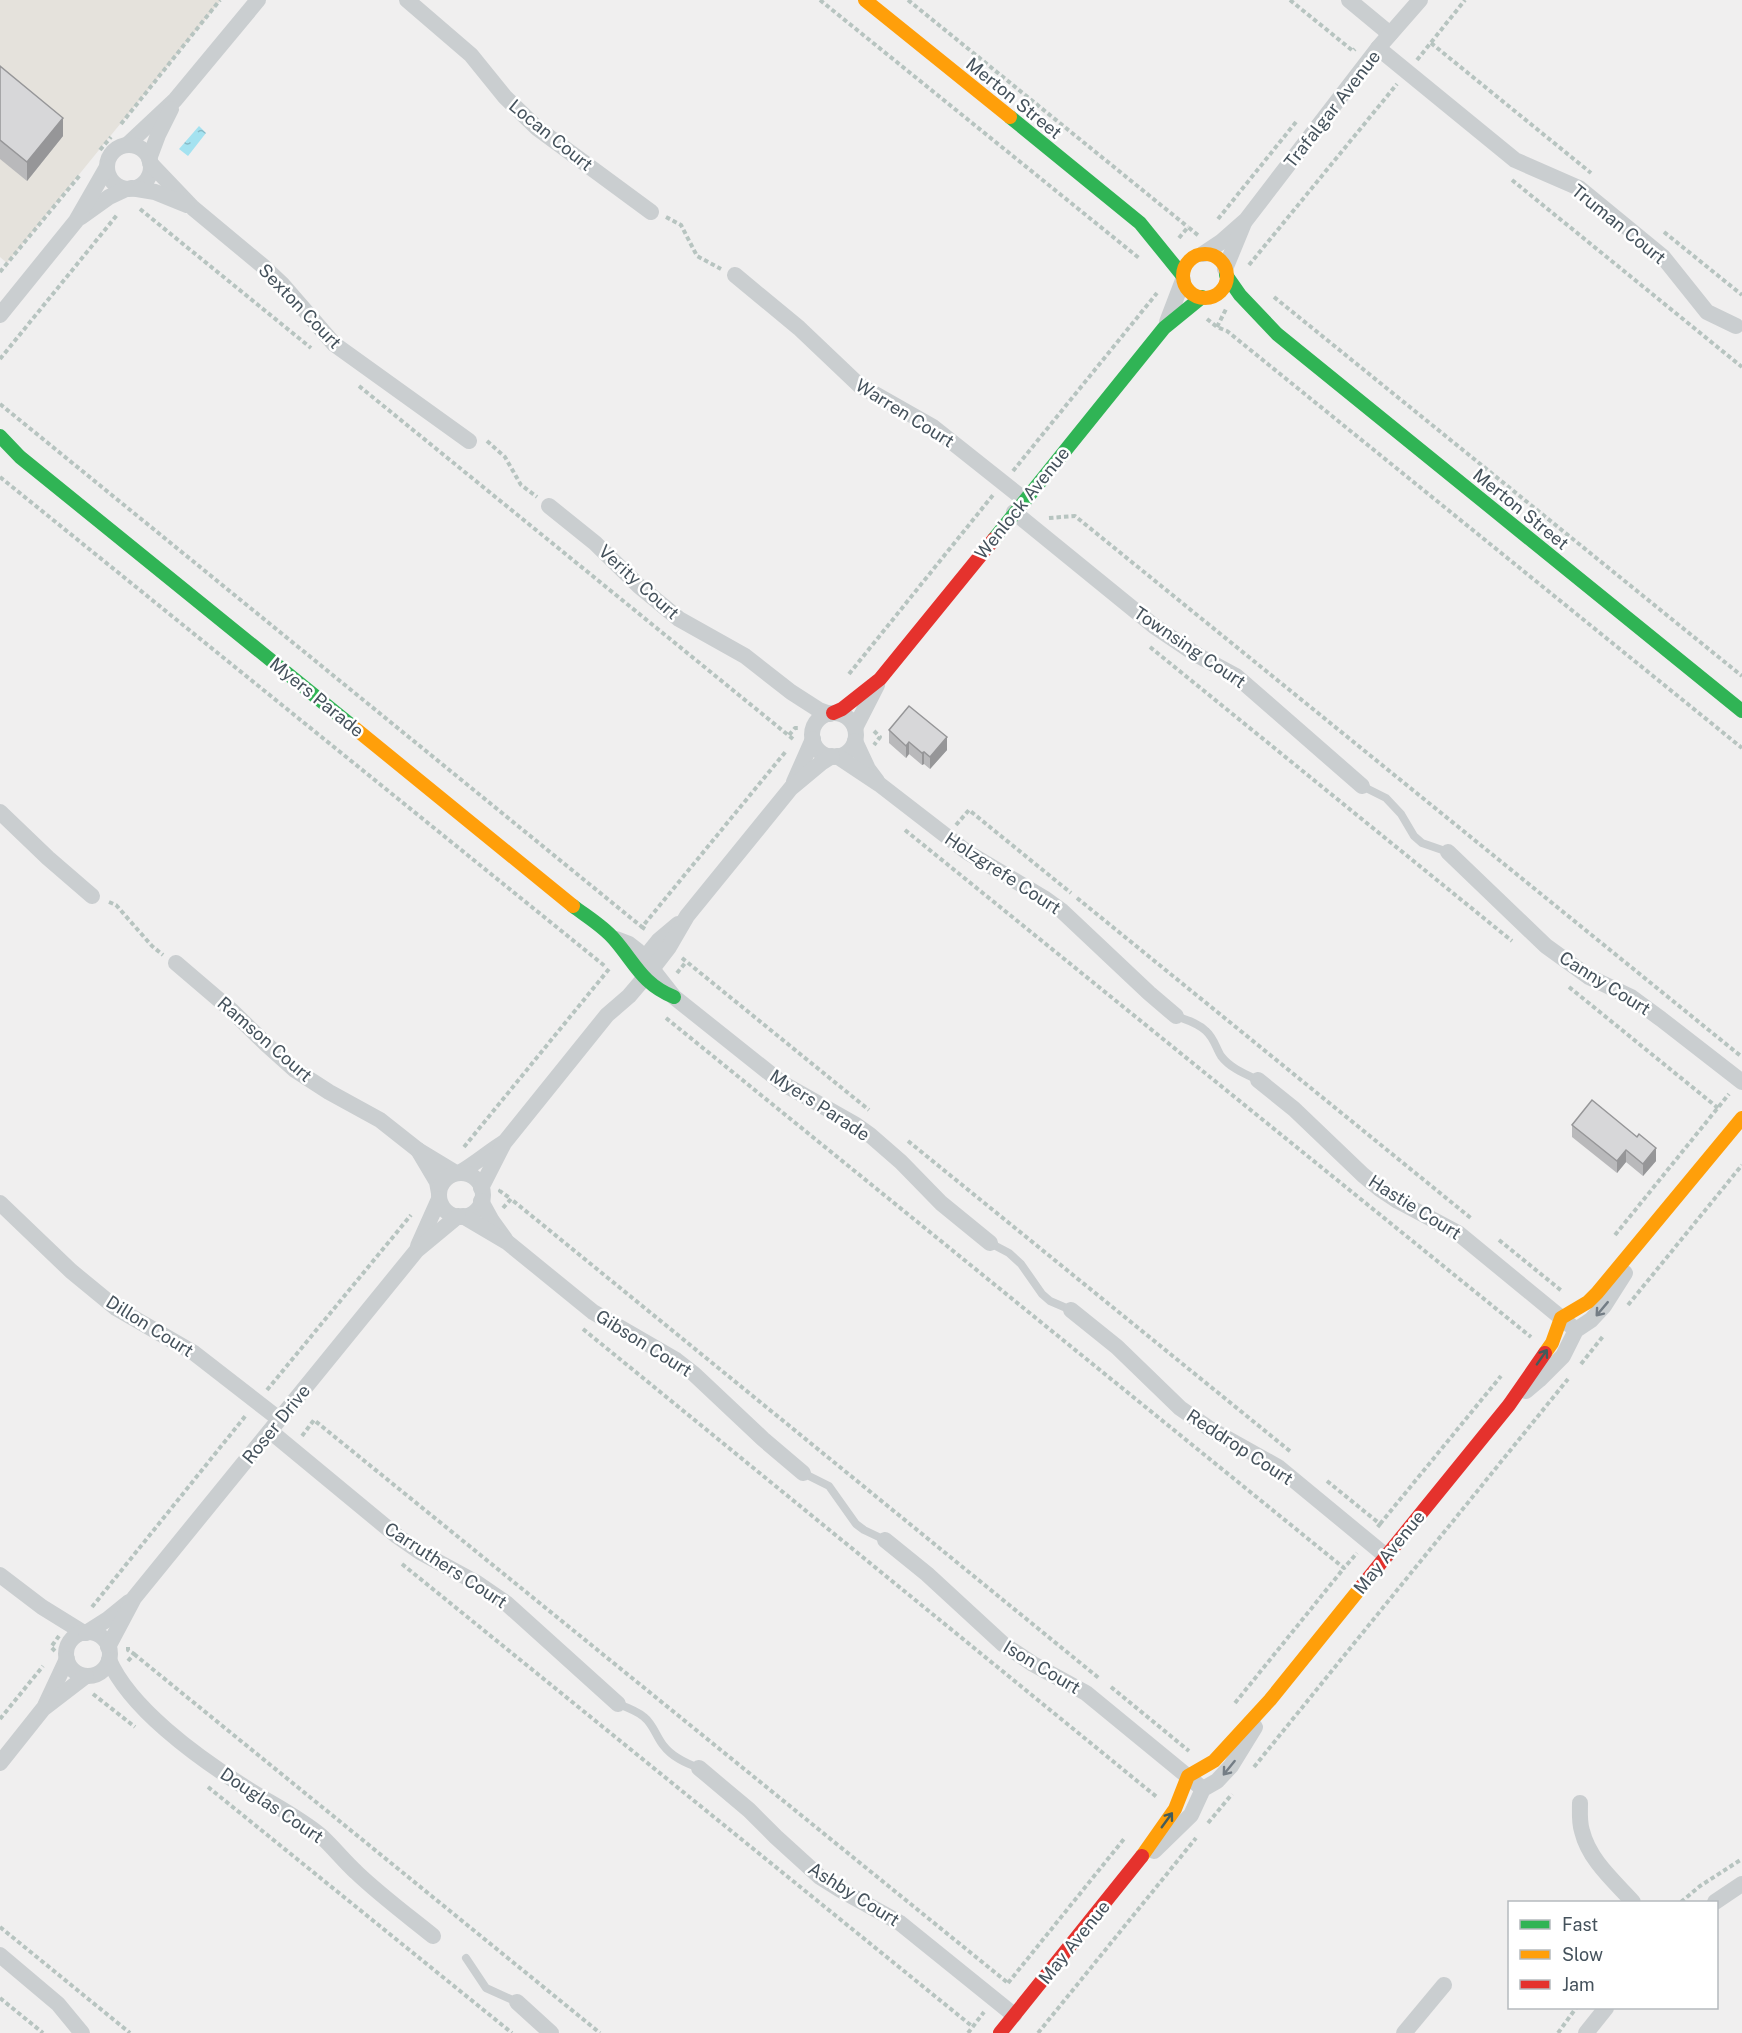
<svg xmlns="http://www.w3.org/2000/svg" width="1742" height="2033" font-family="'Public Sans',sans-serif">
	<defs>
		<pattern id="water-ripples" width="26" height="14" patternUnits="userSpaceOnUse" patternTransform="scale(1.5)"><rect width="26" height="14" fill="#a4e2f0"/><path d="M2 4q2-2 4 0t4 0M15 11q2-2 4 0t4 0" fill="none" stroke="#87bac6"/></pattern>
	</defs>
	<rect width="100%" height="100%" fill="#f0efef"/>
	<!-- commercial -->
	<polygon fill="#e5e2dc" points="0,0 221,0 7,263 0,257"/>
	<!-- water -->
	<polygon fill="url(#water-ripples)" points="199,126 206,133 188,156 179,149"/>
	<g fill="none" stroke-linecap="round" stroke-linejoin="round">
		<!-- path -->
		<g stroke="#b7c4c0" stroke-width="4" stroke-dasharray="4.5 3" stroke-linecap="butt">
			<polyline points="820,0 1139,258"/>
			<polyline points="908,0 1188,227"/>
			<polyline points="1290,0 1353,51 1355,49"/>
			<polyline points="1431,43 1591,173"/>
			<polyline points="1417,60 1465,0"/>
			<polyline points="121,124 220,0"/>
			<polyline points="100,150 111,137"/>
			<polyline points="1512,180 1742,367"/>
			<polyline points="140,209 311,348"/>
			<polyline points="666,217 681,225 697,256 721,269"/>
			<polyline points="1218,219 1296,122"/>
			<polyline points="1664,232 1742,295"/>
			<polyline points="1179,238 1188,227 1199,236"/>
			<polyline points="1249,265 1397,84"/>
			<polyline points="0,272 80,175"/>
			<polyline points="1274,297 1742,676"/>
			<polyline points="1207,319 1217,327 1227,331 1742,748"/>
			<polyline points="1217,327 1226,309"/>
			<polyline points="0,359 117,215"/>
			<polyline points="359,386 793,739"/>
			<polyline points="0,404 642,927 641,928"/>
			<polyline points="487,441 505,457 521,485 537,497"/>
			<polyline points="1013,471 1157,293"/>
			<polyline points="0,477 606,967"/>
			<polyline points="1049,518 1075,516 1742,1057"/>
			<polyline points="1150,647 1512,941"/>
			<polyline points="849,674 993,495"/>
			<polyline points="874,731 880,737 874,745"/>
			<polyline points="789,735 795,728 799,728"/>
			<polyline points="956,825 969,810 1071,893"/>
			<polyline points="905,830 1531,1337"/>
			<polyline points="1077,898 1472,1219"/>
			<polyline points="109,902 116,905 152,946 163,955"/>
			<polyline points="645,929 642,927 787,750"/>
			<polyline points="682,958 869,1110"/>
			<polyline points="677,973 686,962"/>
			<polyline points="1569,987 1718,1108"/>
			<polyline points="666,1018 1344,1568 1357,1553"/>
			<polyline points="908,1141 1291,1452"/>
			<polyline points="464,1147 609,969"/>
			<polyline points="501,1190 500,1191 511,1199"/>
			<polyline points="503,1208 511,1199 1100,1679"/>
			<polyline points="1615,1235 1729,1094"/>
			<polyline points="1499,1240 1563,1292"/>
			<polyline points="1628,1305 1742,1165"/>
			<polyline points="583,1329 1158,1798"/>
			<polyline points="1581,1364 1604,1335"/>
			<polyline points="267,1390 411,1215"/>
			<polyline points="302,1436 314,1420 1008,1983"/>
			<polyline points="1327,1481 1380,1524 1376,1529"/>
			<polyline points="1380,1524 1501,1376"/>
			<polyline points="402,1564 973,2027"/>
			<polyline points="92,1607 247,1414"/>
			<polyline points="55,1651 51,1647 59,1636"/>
			<polyline points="134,1654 600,2033"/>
			<polyline points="128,1661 134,1654 128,1650 128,1646"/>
			<polyline points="1111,1687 1189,1751"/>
			<polyline points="93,1694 135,1727"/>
			<polyline points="1235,1703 1344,1568"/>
			<polyline points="0,1719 43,1666"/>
			<polyline points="1254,1767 1568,1379"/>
			<polyline points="208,1787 512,2033"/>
			<polyline points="1208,1823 1232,1794"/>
			<polyline points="1681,1902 1700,1886 1742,1859"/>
			<polyline points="0,1927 130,2033"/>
			<polyline points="1008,1983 1124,1839"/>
			<polyline points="0,1998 43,2033"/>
			<polyline points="968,2033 984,2012"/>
			<polyline points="1038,2033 1196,1838"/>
			<polyline points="1558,2033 1576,2008"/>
		</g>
		<!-- lane -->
		<g stroke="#caced0" stroke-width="8">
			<polyline points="1362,786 1386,798 1401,814 1414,836 1422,843 1448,852"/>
			<path d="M1176,1016C1187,1020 1198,1023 1206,1031C1214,1038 1216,1048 1221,1056C1230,1068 1245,1074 1258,1080"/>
			<polyline points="990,1243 1009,1253 1021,1264 1042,1294 1050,1301 1071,1310"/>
			<polyline points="803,1473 829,1486 856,1524 864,1530 885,1540"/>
			<path d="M618,1704C626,1707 637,1711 644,1717C653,1724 656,1736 663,1745C672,1757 685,1763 699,1768"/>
			<polyline points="466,1958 486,1988 517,2002"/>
		</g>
		<!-- street -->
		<g stroke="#caced0" stroke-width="16">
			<polyline points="407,0 471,55 505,97 537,128 651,212"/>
			<polyline points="1349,0 1390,34"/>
			<polyline points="1378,48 1515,160 1579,188 1663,257 1707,312 1736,326"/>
			<polyline points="127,145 175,100 258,0"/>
			<circle cx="129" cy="167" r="22"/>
			<polyline points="149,159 158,135 171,109"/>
			<polyline points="150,163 193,208 264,267 282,284 334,344 469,441"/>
			<polyline points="131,188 155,192 187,205"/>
			<polyline points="81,217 109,197 126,189"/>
			<polyline points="1203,254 1221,242 1246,220 1378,48 1420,0"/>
			<polyline points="1225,269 1244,223"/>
			<polyline points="735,275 799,328 859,385 933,427 1025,500"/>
			<polyline points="0,315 76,221 107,167"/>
			<polyline points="1167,322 1183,280"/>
			<polyline points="549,506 595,543 639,586 679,619 745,656 791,692 819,710 830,714"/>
			<polyline points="1014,512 1154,626 1197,655 1236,676 1362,786"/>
			<circle cx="834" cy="735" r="22"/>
			<polyline points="855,728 877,685"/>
			<polyline points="855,741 868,769 877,781"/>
			<polyline points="837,756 879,784 967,852 1044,898 1062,911 1149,993 1176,1016"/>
			<polyline points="794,782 813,739"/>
			<polyline points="0,812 48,858 92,896"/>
			<polyline points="1448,852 1546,946 1589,977 1631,997 1661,1019 1742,1082"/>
			<polyline points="616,939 629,944 638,951 674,997 782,1083 856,1125 870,1135 901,1162 941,1203 990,1243"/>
			<polyline points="176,963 231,1010 266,1044 295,1070 329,1092 380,1120 418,1150 456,1173"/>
			<polyline points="638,966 659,940 678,924"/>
			<polyline points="1258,1080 1294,1109 1363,1175 1380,1189 1398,1201 1458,1233 1576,1330"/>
			<polyline points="418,1150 437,1182 439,1193"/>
			<path d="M459,1173C475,1164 487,1153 503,1143"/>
			<circle cx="461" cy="1195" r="22"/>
			<polyline points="481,1188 504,1143 607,1015 629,996 652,969 669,947 687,916 791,788 821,763 832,756"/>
			<polyline points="481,1201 492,1221 505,1239"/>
			<polyline points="0,1203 71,1271 116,1308 194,1353 279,1419"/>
			<polyline points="463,1216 507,1242 593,1312 676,1360 694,1374 763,1439 803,1473"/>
			<polyline points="418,1246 439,1199"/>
			<polyline points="1071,1310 1117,1347 1180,1408 1210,1429 1278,1467 1386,1556"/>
			<polyline points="1526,1391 1539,1380 1563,1356 1576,1330 1591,1320 1604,1306 1625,1273"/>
			<polyline points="270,1431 397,1536 420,1552 477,1583 506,1603 618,1704"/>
			<polyline points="885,1540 927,1574 1003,1644 1033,1664 1086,1693 1203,1789"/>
			<polyline points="0,1575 42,1607 84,1633"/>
			<circle cx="88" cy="1654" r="22"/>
			<polyline points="86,1633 108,1619 129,1602"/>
			<polyline points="108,1647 134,1598 417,1250 458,1216"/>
			<path d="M109,1660C130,1708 196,1756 240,1784C267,1802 296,1815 321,1836C333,1847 344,1861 356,1872C380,1895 407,1915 433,1936"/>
			<polyline points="45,1706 67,1659"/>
			<polyline points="0,1763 43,1709 86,1676"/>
			<polyline points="699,1768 749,1810 776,1837 820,1877 839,1889 900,1923 1014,2015"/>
			<path d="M1580,1803C1580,1812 1579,1822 1582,1831C1589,1860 1614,1881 1633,1902"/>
			<polyline points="1154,1851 1191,1815 1203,1789 1217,1781 1231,1766 1255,1727"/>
			<polyline points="1715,1902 1742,1884"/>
			<polyline points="0,1955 58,2004 82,2033"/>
			<polyline points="517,2002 551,2033"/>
			<polyline points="1404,2033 1444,1985"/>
			<polyline points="1586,2033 1606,2008"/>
		</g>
		<!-- fast -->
		<g stroke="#30b455" stroke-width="14">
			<polyline points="1010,117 1140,223 1183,276"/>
			<polyline points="1226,275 1240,295 1277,334 1742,711"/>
			<polyline points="0,436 20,457 352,726"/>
			<polyline points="994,539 1164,328 1202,297"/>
			<path d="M573,906C586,916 603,926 614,939C635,963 642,984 674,997"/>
		</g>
		<!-- slow -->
		<g stroke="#ff9f0a" stroke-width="14">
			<polyline points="865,0 1010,117"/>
			<circle cx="1205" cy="276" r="22"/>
			<polyline points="352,726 573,906"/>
			<polyline points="1545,1353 1552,1343 1561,1318 1588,1302 1597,1293 1742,1118"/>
			<polyline points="1142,1856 1175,1809 1188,1776 1214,1761 1270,1700 1362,1586"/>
		</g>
		<!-- jam -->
		<g stroke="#e5322d" stroke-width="14">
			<polyline points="833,713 842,709 880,679 994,539"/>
			<polyline points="1362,1586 1509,1405 1545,1353"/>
			<polyline points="1000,2033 1142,1856"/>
		</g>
	</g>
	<!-- wall -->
	<g fill="#b9b9bb">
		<polygon points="0,66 63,136 27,181 0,159"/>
		<polygon points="889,730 947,750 930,769 924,764 922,765 909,754 906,758 889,743"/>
		<polygon points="1572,1125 1656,1161 1643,1176 1626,1162 1617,1173 1572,1137"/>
	</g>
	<!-- shaded-wall -->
	<g fill="#969698">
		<polygon points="63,118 63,136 27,181 27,162"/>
		<polygon points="947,737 947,750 930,769 930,757"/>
		<polygon points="909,742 909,754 906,758 906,746"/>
		<polygon points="924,752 924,764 922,765 922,753"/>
		<polygon points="1656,1148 1656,1161 1643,1176 1643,1164"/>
		<polygon points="1626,1150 1626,1162 1617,1173 1617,1161"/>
	</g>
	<!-- building -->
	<g fill="#d7d7d9" stroke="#969698" stroke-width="1.5">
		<polygon points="0,66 63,118 27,162 0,140"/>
		<polygon points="909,706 947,737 930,757 924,752 922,753 909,742 906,746 889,730"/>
		<polygon points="1592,1100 1637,1137 1639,1134 1656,1148 1643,1164 1626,1150 1617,1161 1572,1125"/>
	</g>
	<!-- one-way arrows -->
	<defs><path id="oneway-shaft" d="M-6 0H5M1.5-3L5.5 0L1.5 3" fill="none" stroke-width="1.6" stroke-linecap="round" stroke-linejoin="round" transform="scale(1.5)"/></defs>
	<g stroke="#747d85">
		<use href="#oneway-shaft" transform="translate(1602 1309) rotate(130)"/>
		<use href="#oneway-shaft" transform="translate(1229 1768) rotate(129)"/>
	</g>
	<g stroke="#435c5b">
		<use href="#oneway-shaft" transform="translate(1542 1357) rotate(-55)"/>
		<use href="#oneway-shaft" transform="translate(1167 1820) rotate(-54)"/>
	</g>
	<g text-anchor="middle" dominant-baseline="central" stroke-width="5" stroke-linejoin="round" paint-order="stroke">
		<!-- street labels -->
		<g font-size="18" fill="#45525c" stroke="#fff">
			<text transform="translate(1014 98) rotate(39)">Merton Street</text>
			<text transform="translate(1332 109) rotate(-52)">Trafalgar Avenue</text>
			<text transform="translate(551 135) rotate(39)">Locan Court</text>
			<text transform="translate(1619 224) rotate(39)">Truman Court</text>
			<text transform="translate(300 306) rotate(46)">Sexton Court</text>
			<text transform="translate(905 413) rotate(32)">Warren Court</text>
			<text transform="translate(1022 503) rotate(-51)">Wenlock Avenue</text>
			<text transform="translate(1521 509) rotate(39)">Merton Street</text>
			<text transform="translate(639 582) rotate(42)">Verity Court</text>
			<text transform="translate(1190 647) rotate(34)">Townsing Court</text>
			<text transform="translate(317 697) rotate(39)">Myers Parade</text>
			<text transform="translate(1003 873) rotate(33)">Holzgrefe Court</text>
			<text transform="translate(1605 983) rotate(32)">Canny Court</text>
			<text transform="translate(265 1039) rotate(41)">Ramson Court</text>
			<text transform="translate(820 1105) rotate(33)">Myers Parade</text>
			<text transform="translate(1415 1207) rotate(32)">Hastie Court</text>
			<text transform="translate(150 1326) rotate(32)">Dillon Court</text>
			<text transform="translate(644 1343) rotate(32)">Gibson Court</text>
			<text transform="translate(276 1424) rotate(-51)">Roser Drive</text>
			<text transform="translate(1240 1447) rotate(33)">Reddrop Court</text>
			<text transform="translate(1389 1552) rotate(-51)">May Avenue</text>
			<text transform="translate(446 1565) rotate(33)">Carruthers Court</text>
			<text transform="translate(1042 1667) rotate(31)">Ison Court</text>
			<text transform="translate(272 1805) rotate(34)">Douglas Court</text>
			<text transform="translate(854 1894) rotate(32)">Ashby Court</text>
			<text transform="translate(1074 1942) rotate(-51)">May Avenue</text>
		</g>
	</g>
	<!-- legend -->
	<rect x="1508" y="1901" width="210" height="108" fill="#ffffff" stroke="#b5babe" stroke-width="1.5"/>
	<rect x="1520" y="1920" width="30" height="9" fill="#30b455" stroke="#b5babe" stroke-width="1.5"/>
	<text x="1562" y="1931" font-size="18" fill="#45525c">Fast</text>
	<rect x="1520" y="1950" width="30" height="9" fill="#ff9f0a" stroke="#b5babe" stroke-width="1.5"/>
	<text x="1562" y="1961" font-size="18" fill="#45525c">Slow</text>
	<rect x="1520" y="1980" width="30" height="9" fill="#e5322d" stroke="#b5babe" stroke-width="1.5"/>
	<text x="1562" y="1991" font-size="18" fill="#45525c">Jam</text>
</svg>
